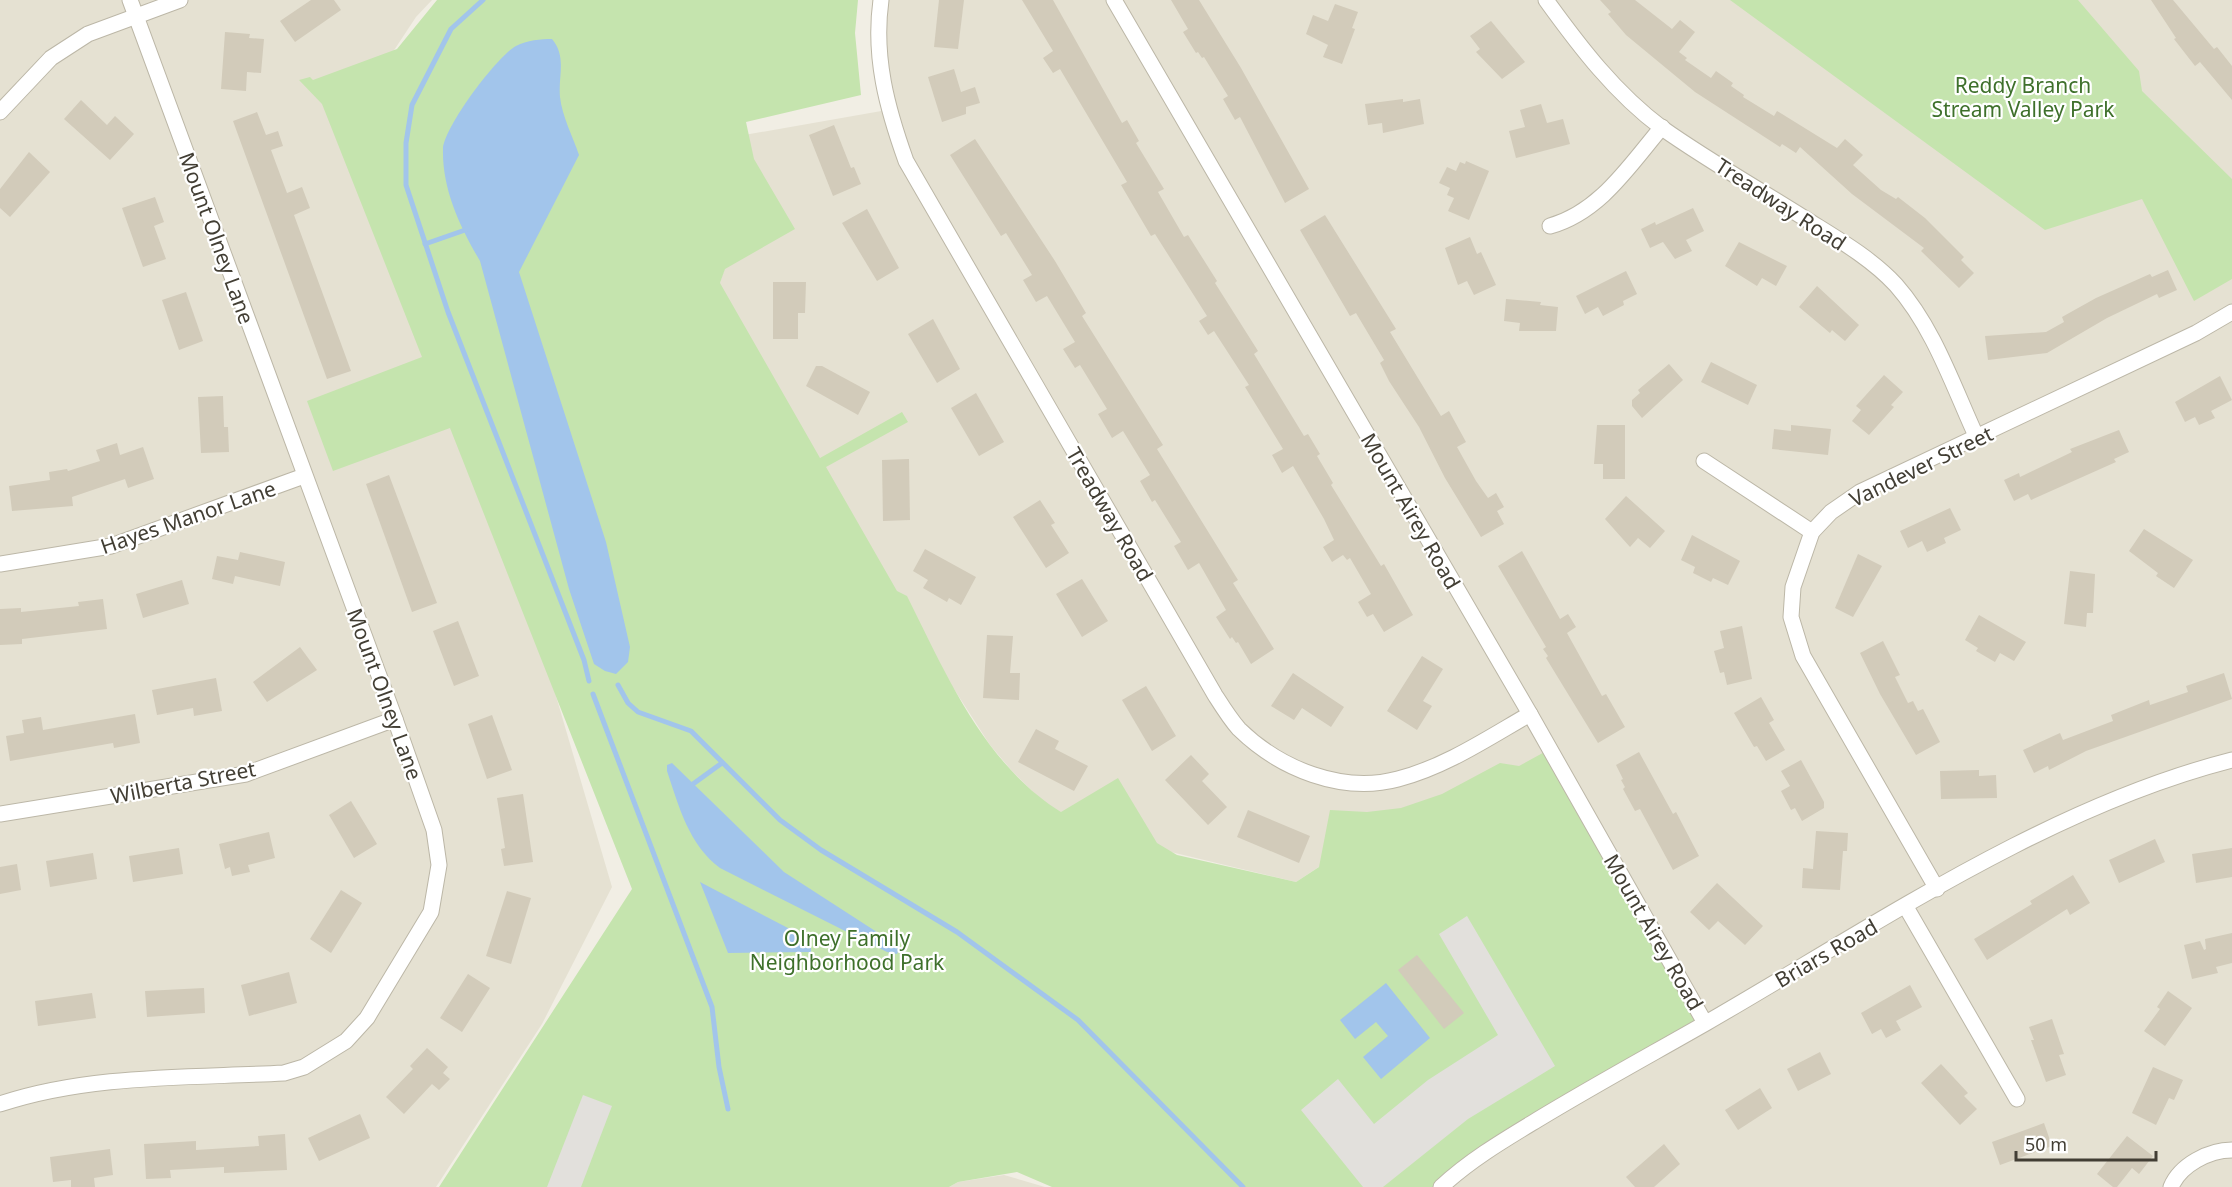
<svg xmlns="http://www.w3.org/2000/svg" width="2232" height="1187" font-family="'Noto Sans',sans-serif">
	<rect width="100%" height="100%" fill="#f1eee4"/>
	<!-- residential -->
	<g fill="#e5e1d2">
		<polygon points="0,0 432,0 416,17 375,79 612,887 542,1024 436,1187 0,1187"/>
		<polygon points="881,0 1865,0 2097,23 2077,0 2232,0 2232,1187 1441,1187 1550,750 1475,791 1352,845 1296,882 1096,834 1041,800 1012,771 990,745 954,689 866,576 718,289 730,252 710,141 887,110"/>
		<polygon points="1004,1175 1045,1187 949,1187 958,1182"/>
	</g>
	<!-- green -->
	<g fill="#c5e4ae">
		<path d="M437,0H858L855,33L861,95L746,122L754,159L795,229L725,269L720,283L820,458L902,412L908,422L826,467L897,591L907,596C946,674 984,764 1061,812L1118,778L1157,843L1177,855L1296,882L1319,867L1330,810L1367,812L1401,808L1442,794L1500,763L1519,766L1550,749L1705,1023L1441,1187H1052L1017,1172L958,1182L949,1187H439L632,889L450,428L333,471L307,401L422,357L322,104L299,80L310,77L313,80L397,49Z"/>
		<polygon points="1730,0 2078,0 2139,71 2142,91 2232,179 2232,279 2194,301 2142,199 2045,230"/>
	</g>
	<!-- parking -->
	<g fill="#e2e0dc">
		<polygon points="1467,916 1555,1066 1468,1119 1383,1187 1363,1187 1301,1110 1338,1079 1374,1124 1428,1080 1498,1035 1439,934"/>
		<polygon points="583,1095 612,1106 581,1187 547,1187"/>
	</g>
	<!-- water -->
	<g fill="#a2c5eb">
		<path d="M552,39C567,57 558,76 560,97C562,116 573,137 579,155L519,272L606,542L630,647L628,662L616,674L605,671L594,664L569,589L480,261C460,227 442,189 443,149C444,127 497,56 516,46C527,40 541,39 552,39Z"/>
		<path d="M672,763L784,872L900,947L897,954L887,952L720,868C689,845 679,807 667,771V765Z"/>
		<polygon points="700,882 811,940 811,952 728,953"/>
		<polygon points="1386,983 1430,1038 1381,1079 1363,1057 1388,1036 1376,1022 1355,1039 1340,1020"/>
	</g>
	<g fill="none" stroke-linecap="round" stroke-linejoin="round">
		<!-- stream -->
		<g stroke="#a2c5eb" stroke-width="5">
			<polyline points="483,0 451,29 412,105 406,143 406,185 448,312 584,660 589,681"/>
			<polyline points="425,244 468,229"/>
			<polyline points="618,685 628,703 638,712 691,731 780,820 821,850 957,932 1078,1020 1243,1187"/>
			<polyline points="593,694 712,1007 719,1067 728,1109"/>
			<polyline points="693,784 722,763"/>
		</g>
	</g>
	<!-- building -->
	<g fill="#d2cbba">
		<polygon points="311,0 334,0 341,10 295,42 280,21"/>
		<polygon points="939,0 964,0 958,49 934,47"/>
		<polygon points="1022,0 1053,0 1122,123 1127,120 1139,141 1136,143 1164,189 1158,192 1184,237 1188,235 1217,281 1215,283 1258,351 1254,354 1304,436 1308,434 1320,454 1317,456 1333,483 1331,485 1381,566 1384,564 1413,615 1384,632 1373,614 1367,617 1358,602 1371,594 1350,558 1347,560 1343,555 1332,562 1323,547 1334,540 1324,519 1293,466 1282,473 1272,455 1283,449 1245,387 1249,385 1214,331 1208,335 1199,321 1207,316 1155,234 1151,236 1121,185 1127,182 1060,69 1053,73 1043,58 1053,51"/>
		<polygon points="1171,0 1199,0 1241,68 1309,189 1285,203 1240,117 1235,120 1223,99 1228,96 1204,57 1202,58 1198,52 1196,53 1183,32 1188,29"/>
		<polygon points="1600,0 1635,0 1672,29 1680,20 1695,32 1679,52 1687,58 1685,60 1711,78 1716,71 1733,83 1731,86 1744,95 1743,97 1774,116 1777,111 1837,148 1845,139 1863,155 1853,165 1881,190 1896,199 1898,197 1925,218 1964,257 1961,260 1974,273 1959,288 1921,251 1924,248 1852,194 1800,147 1796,153 1782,144 1780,147 1695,92 1626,35 1608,14 1611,12"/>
		<polygon points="2151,0 2173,0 2214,49 2217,47 2232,66 2232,100 2200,62 2195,66 2174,39 2176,38"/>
		<polygon points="1335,4 1358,12 1352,28 1355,29 1342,64 1323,57 1328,45 1306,34 1313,15 1328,21"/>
		<polygon points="1491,21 1525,62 1502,79 1476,52 1480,49 1470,36"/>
		<polygon points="225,32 250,34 249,38 264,39 261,73 247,72 246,91 221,89"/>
		<polygon points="954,69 961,92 975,87 980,103 966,107 966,114 942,122 928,77"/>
		<polygon points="1403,99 1403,102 1420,99 1424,124 1383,133 1382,123 1368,125 1365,104"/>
		<polygon points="81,100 107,125 115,116 134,134 110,160 64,119"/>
		<polygon points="1541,104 1547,123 1563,119 1570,144 1516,158 1509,131 1525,127 1520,110"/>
		<polygon points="257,112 266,135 278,131 283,146 271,150 287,193 302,187 310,208 294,215 351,371 327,379 233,121"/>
		<polygon points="834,125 851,168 854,167 861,184 833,196 809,135"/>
		<polygon points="975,139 1055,261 1086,313 1082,316 1163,445 1157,449 1238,580 1233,583 1274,649 1251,664 1238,642 1236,643 1232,637 1230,639 1216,617 1226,610 1199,563 1188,570 1174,546 1181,542 1155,500 1152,502 1140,481 1150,475 1123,431 1112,438 1098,414 1107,409 1080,365 1075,368 1063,349 1075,342 1047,296 1036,302 1023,280 1032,275 1006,233 1001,236 950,155"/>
		<polygon points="29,152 50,172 10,217 0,208 0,189"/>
		<polygon points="1466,161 1489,171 1469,220 1448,211 1454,198 1447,195 1450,188 1439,183 1447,167 1456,171 1460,162 1465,164"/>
		<polygon points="155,197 164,222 154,226 166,259 143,267 122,208"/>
		<polygon points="1693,208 1704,231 1686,240 1692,251 1675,259 1663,242 1650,248 1641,229 1655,222 1656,225"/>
		<polygon points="867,209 899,268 877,281 842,223"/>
		<polygon points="1325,215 1396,329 1390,332 1441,416 1449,411 1466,442 1457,447 1476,481 1488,498 1496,493 1504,507 1497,511 1504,524 1481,537 1445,478 1419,427 1389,381 1380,363 1384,360 1356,313 1350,316 1300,230"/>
		<polygon points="1470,237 1477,254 1481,252 1496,285 1474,295 1467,281 1458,285 1445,248"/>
		<polygon points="1739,242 1787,266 1776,286 1762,278 1757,286 1725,266"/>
		<polygon points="2168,270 2177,290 2159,298 2157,294 2107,318 2047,353 1988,360 1985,336 2046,332 2064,322 2062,317 2096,298 2150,274 2152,277"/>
		<polygon points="1626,271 1637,294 1623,301 1624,305 1603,316 1598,307 1585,314 1576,296"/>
		<polygon points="773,282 806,282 805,313 798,313 798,339 773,339"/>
		<polygon points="1817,286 1859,325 1845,341 1832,330 1830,333 1799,307"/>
		<polygon points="186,292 203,341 179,350 162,300"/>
		<polygon points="1506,299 1541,302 1540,305 1558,307 1556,331 1519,331 1520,323 1504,321"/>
		<polygon points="933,319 960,369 937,383 908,334"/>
		<polygon points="1711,362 1757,385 1748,405 1701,382"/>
		<polygon points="1669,364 1683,380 1642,418 1632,406 1632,400 1640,393 1638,390"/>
		<polygon points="816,366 822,366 870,392 858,415 806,386"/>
		<polygon points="1884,375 1903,392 1891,405 1894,407 1869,435 1852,421 1861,410 1856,406"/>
		<polygon points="2220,376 2232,400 2211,411 2215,418 2199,425 2195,417 2185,422 2175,402"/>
		<polygon points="976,393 1004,442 979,456 951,408"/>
		<polygon points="223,396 224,427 228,427 229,452 201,453 198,397"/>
		<polygon points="1597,425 1625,425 1625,479 1603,479 1603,464 1594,464"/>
		<polygon points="1791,425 1831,429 1828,455 1772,449 1774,429 1791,431"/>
		<polygon points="2119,430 2129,452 2114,459 2116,462 2031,500 2028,494 2014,501 2004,480 2019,473 2020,477 2072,452 2070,449"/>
		<polygon points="117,443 120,455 143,447 154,479 128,488 125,479 72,497 73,506 12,511 9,486 50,480 49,472 67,469 68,471 100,461 96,450"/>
		<polygon points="909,459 910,520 883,521 882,460"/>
		<polygon points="389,475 437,603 412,612 366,484"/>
		<polygon points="1626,496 1665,531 1650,548 1638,538 1630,547 1605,519"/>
		<polygon points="1040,500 1055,523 1051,525 1069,553 1046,568 1013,517"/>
		<polygon points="1950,508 1961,530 1944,538 1946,543 1927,552 1922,541 1908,548 1900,531"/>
		<polygon points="2144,529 2193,560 2174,588 2156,576 2158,573 2129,551"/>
		<polygon points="1692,535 1740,561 1728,585 1713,578 1711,582 1693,573 1695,567 1681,560"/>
		<polygon points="925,549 976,577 961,605 949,598 947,602 923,588 928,580 913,571"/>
		<polygon points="1522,551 1560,619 1568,614 1576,627 1567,633 1602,696 1606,694 1625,727 1598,743 1546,658 1548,656 1543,649 1546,647 1498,566"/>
		<polygon points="240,552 285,562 280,586 235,576 233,584 212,579 217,556 238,560"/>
		<polygon points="1858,554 1882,566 1853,617 1835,608"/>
		<polygon points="2070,571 2095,574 2093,613 2087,613 2086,627 2064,624"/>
		<polygon points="1082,579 1108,621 1082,637 1056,594"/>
		<polygon points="182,580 189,604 143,618 136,594"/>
		<polygon points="103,599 107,629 22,639 22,644 0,645 0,609 21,608 21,612 79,606 78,602"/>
		<polygon points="1979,615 2026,642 2014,661 2000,653 1995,662 1976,651 1978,648 1965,640"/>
		<polygon points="458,621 479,676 454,686 433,631"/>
		<polygon points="1742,626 1752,679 1727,685 1724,672 1720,673 1714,651 1724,648 1720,631"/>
		<polygon points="987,635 1013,636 1010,673 1020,673 1019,700 983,698"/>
		<polygon points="1883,641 1900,675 1895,677 1908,703 1913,701 1918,711 1923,709 1940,742 1916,755 1880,694 1860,653"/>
		<polygon points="300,647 317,670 267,702 253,682"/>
		<polygon points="1422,656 1443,669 1423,701 1432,706 1417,730 1387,711"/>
		<polygon points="1293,673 1344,707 1331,727 1302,708 1294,720 1271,706"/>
		<polygon points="2224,673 2232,699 2086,751 2049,770 2048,766 2034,773 2023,750 2060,733 2063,740 2113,721 2111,715 2149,700 2150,705 2188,692 2186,686"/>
		<polygon points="216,678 222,711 194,716 193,708 157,715 152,690"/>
		<polygon points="1146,686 1176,736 1152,751 1122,700"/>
		<polygon points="1761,697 1774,720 1769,723 1785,750 1766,761 1757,746 1754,747 1734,713"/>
		<polygon points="135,714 140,743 114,748 113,743 10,761 6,736 24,733 22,720 41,717 43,730"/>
		<polygon points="492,715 512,770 487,779 468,724"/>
		<polygon points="1036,729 1059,741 1055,749 1088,766 1074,791 1018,762"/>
		<polygon points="1639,752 1673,814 1676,812 1699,856 1673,870 1640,809 1635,811 1623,789 1625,787 1621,780 1623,779 1616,765"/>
		<polygon points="1191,755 1209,774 1202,781 1227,807 1208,825 1165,780"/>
		<polygon points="1801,760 1824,802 1824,808 1802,821 1795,808 1791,810 1781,791 1790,786 1781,771"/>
		<polygon points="1979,770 1979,776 1996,775 1997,798 1941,799 1940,771"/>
		<polygon points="523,794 533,862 504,866 501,849 505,848 497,798"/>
		<polygon points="351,801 377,844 354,858 329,815"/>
		<polygon points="1248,810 1310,836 1299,863 1237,837"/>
		<polygon points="1816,831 1848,833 1847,851 1843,851 1840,890 1802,888 1803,868 1813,869"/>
		<polygon points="269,832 275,858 248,865 250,872 232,876 230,867 225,869 219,844"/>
		<polygon points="2155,839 2165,862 2119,883 2109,860"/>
		<polygon points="179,848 183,874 133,882 129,856"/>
		<polygon points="2232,848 2232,877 2196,883 2192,854"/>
		<polygon points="93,853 97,879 50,887 46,861"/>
		<polygon points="17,864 21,890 0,894 0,867"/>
		<polygon points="2073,875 2090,903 2070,915 2067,909 1987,960 1974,939 2032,904 2030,901"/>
		<polygon points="1717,883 1763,926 1745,945 1718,921 1709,930 1690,912"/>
		<polygon points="341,890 362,903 331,953 310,939"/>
		<polygon points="507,891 531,898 511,964 486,956"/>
		<polygon points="2232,933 2232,963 2216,967 2218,973 2192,979 2184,945 2200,941 2204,950 2206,949 2205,939"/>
		<polygon points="1417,955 1464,1013 1444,1029 1398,970"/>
		<polygon points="289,972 297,1003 249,1016 241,985"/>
		<polygon points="468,974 490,988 462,1032 440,1018"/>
		<polygon points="1910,985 1922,1007 1896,1021 1901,1030 1886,1038 1881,1029 1872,1034 1861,1013"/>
		<polygon points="204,988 205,1013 147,1017 145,991"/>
		<polygon points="2168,991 2192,1008 2165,1046 2144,1031 2160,1009 2157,1007"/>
		<polygon points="92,993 96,1018 38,1026 35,1001"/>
		<polygon points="2052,1019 2064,1054 2059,1055 2066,1075 2046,1082 2031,1040 2034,1040 2029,1027"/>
		<polygon points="427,1048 448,1067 443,1073 450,1079 439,1090 432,1084 404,1114 386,1097 413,1069 410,1066"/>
		<polygon points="1820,1052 1831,1074 1798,1091 1787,1069"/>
		<polygon points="1941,1064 1968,1093 1964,1096 1977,1109 1960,1125 1921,1083"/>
		<polygon points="2153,1067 2183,1080 2174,1100 2169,1098 2156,1125 2132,1113"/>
		<polygon points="1760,1088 1772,1108 1738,1130 1725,1110"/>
		<polygon points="360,1114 370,1138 319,1161 308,1138"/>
		<polygon points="2044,1123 2052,1146 2000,1165 1992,1142"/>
		<polygon points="285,1134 287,1170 224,1173 224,1167 170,1170 171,1178 146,1179 144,1144 196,1141 196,1150 259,1146 258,1136"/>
		<polygon points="2127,1136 2153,1156 2139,1174 2132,1168 2117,1187 2113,1187 2097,1174"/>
		<polygon points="1664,1144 1680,1164 1654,1187 1635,1187 1626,1177"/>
		<polygon points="110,1149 113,1175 94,1178 95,1187 71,1187 71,1180 53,1182 50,1157"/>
	</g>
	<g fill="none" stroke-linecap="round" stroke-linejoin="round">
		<defs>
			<g id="minor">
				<path d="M881,0C873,57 887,108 906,161L1215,695C1222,706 1230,719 1239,729C1280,769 1342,794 1398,779C1445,767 1488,738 1530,714"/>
				<polyline points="1114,0 1530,714 1705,1023"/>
				<path d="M1546,0C1580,47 1615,93 1662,128C1710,162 1762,191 1812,223C1841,241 1873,260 1896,285C1934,328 1953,386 1977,438"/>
				<polyline points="0,112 51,58 88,34 180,0"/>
				<path d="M1550,226C1600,212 1629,166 1662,127"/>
				<polyline points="1704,461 1812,532"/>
				<polyline points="0,564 111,546 304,476"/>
				<polyline points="0,814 246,774 395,719"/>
				<polyline points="1937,889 1803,656 1791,617 1793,587 1812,532 1831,512 1860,492 2196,333 2232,312"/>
				<polyline points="1906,907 2017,1099"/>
				<path d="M0,1104C90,1074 191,1078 284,1073L304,1067L346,1041L367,1018L431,912L439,865L434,830L395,719L130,0"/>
				<path d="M1441,1187C1470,1160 1504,1140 1537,1120C1593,1086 1650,1055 1706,1023C1871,928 2047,807 2232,760"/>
				<path d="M2171,1187C2180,1165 2209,1150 2232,1150"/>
			</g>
		</defs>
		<!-- minor casing -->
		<use href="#minor" stroke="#bcb7a7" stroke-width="17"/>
		<!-- minor -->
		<use href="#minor" stroke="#fff" stroke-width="15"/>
	</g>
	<g text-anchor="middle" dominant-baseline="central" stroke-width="4.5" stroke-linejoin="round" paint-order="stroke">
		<!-- park labels -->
		<g font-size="21" fill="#3e702b" stroke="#fff">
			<text x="2023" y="85">Reddy Branch<tspan x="2023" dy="24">Stream Valley Park</tspan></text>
			<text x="847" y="938">Olney Family<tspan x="847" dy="24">Neighborhood Park</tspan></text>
		</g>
		<!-- street labels -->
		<g font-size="21" fill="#423e34" stroke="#fff">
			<text transform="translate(1781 204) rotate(33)">Treadway Road</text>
			<text transform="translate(217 238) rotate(70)">Mount Olney Lane</text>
			<text transform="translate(1921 466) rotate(-26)">Vandever Street</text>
			<text transform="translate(1411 511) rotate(60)">Mount Airey Road</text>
			<text transform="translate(1110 514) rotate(60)">Treadway Road</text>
			<text transform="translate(188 517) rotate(-19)">Hayes Manor Lane</text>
			<text transform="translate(385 694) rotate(70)">Mount Olney Lane</text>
			<text transform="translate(183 782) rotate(-11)">Wilberta Street</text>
			<text transform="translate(1654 932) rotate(60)">Mount Airey Road</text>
			<text transform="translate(1826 953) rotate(-30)">Briars Road</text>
		</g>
	</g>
	<!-- scale -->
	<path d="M2016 1151v9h140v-9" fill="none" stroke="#423e34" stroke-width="3"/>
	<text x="2025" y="1151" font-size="18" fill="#423e34" stroke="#ffffff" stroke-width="4.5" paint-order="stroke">50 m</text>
</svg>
